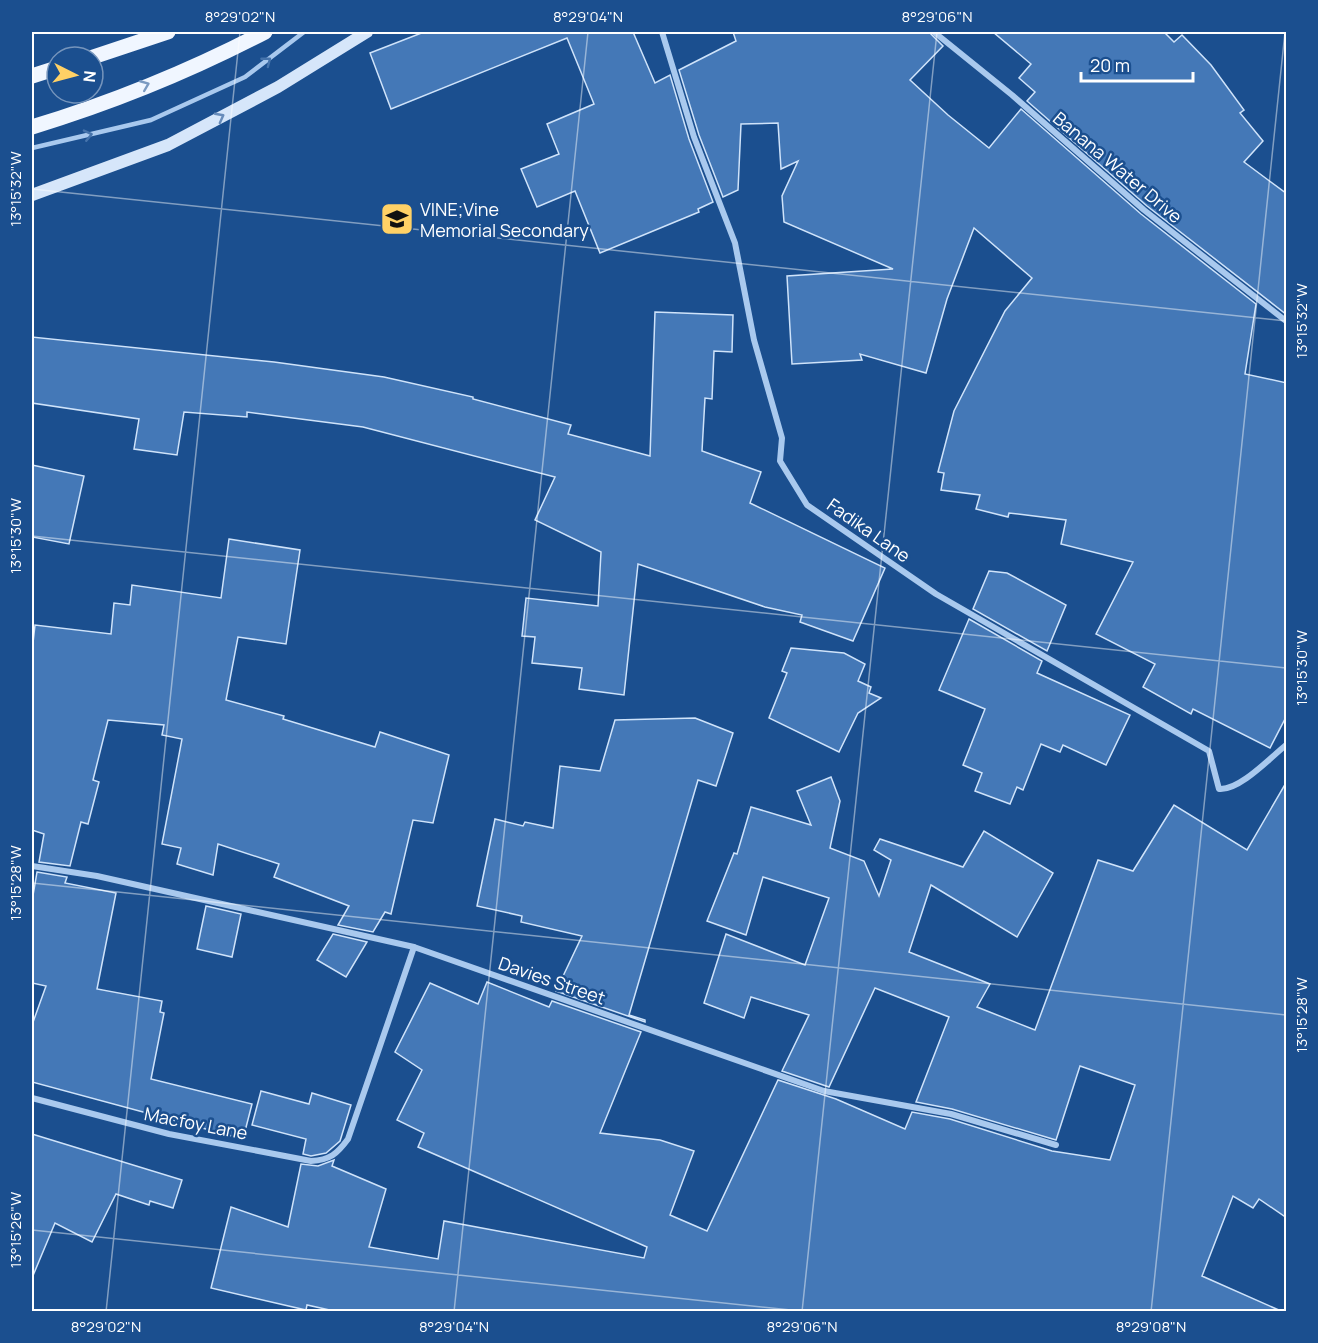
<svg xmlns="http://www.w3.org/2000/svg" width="1318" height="1343" font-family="Manrope,sans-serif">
	<rect width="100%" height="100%" fill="#1b4f8f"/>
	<!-- building -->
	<g fill="#4478b7" stroke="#cfe3fa" stroke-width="1.5">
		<polygon points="424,32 633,32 655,83 670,75 689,139 713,202 698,209 699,212 600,253 575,191 537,207 521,169 559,154 547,124 594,104 567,38 391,109 370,53"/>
		<polygon points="733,32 929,32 943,46 910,80 948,115 989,148 1021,109 1141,214 1256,304 1245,374 1287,383 1287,715 1270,748 1193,709 1191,714 1143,687 1155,664 1096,634 1133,562 1061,544 1066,520 1009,513 1008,517 976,509 980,495 941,490 944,473 938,472 954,411 1005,311 1032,278 974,228 947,299 926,373 860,354 862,360 792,364 787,276 893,269 784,222 782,196 798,161 781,169 778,123 741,124 738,190 723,197 699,135 679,70 736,41"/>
		<polygon points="993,32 1164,32 1174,42 1182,35 1211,65 1244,110 1240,113 1263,141 1244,162 1287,194 1287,315 1147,206 1027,101 1035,92 1019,78 1031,64"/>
		<polygon points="655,312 733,315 732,352 714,351 712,399 705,398 702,451 761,472 750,503 885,568 853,641 800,622 802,615 765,607 638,564 624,695 579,689 582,668 532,663 535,637 522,636 526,598 598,606 601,552 535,520 555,477 363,427 247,412 247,417 184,412 177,455 134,449 139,419 32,403 32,337 274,362 384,377 473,397 473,399 571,425 568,434 650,456"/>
		<polygon points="32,465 84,476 69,544 32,537"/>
		<polygon points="229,539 300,550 286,644 238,637 226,700 284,716 283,719 375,747 380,732 449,755 433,823 413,820 391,914 385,912 373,932 338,925 349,906 274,877 279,864 218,844 213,875 177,864 181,848 162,844 182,739 162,735 164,725 108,720 93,780 99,782 88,824 81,822 70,866 39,862 44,834 32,830 32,652 35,625 111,634 114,603 130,605 132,585 221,598"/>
		<polygon points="989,571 1007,573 1066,605 1047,651 973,609"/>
		<polygon points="969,619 1042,661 1037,673 1130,715 1106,765 1063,745 1060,752 1041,744 1023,790 1017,787 1010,804 975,791 982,773 963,765 985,709 939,690"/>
		<polygon points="791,648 844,653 865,664 858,681 871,687 869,693 881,698 858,713 839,752 769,718 787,673 782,671"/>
		<polygon points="695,718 733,733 716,786 698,780 629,1015 645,1020 645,1022 556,991 582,936 521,922 522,916 477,906 495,819 523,826 525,822 553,828 560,766 600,771 615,720"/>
		<polygon points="831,777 840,801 830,848 864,861 879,896 891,860 874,850 880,839 963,867 984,831 1053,873 1017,937 931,885 909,952 990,984 977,1007 1035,1030 1098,860 1133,871 1174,805 1247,850 1287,781 1287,1218 1259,1199 1253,1208 1233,1196 1202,1276 1281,1311 334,1311 307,1305 306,1310 211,1288 231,1207 288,1227 301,1164 318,1166 334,1160 332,1166 386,1189 369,1247 438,1259 444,1221 644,1258 647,1247 418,1147 424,1133 397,1120 422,1070 395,1052 430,983 478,1004 487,982 549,1007 552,1001 641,1032 600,1133 660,1140 694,1151 670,1215 707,1231 778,1080 836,1099 905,1129 912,1112 950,1119 1052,1151 1110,1160 1135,1085 1080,1066 1056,1140 952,1109 916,1102 949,1017 875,988 829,1087 782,1071 809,1015 751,997 744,1018 704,1003 726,934 805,965 829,898 763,877 746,935 707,921 734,853 737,854 751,807 811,825 797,791"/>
		<polygon points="37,872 67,877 65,883 116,893 97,989 162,1001 160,1012 164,1013 151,1079 252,1104 243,1139 32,1082 32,1025 46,986 32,983 32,901"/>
		<polygon points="206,906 241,914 232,957 197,949"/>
		<polygon points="333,934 367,942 346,977 317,960"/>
		<polygon points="261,1091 309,1104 312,1093 351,1105 340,1141 326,1153 311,1156 303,1154 306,1139 252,1125"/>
		<polygon points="32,1134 182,1180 173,1208 150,1201 149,1205 116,1194 92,1242 55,1223 32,1278"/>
	</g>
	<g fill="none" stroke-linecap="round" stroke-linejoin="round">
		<!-- service -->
		<polyline stroke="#a9c9ee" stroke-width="4.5" points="32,148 151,120 245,77 304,32"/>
		<!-- minor -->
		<g stroke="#a9c9ee" stroke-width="6">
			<path d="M662,32L694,137L735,243L754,340L782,438L780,461L807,505L936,594L1209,751L1219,789C1239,791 1270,758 1286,745"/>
			<polyline points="934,32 1012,95 1144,210 1286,321"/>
			<polyline points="32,866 97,876 414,947 824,1091 951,1114 1056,1145"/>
			<path d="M32,1098L169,1134L311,1161C330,1160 337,1154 348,1139L414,947"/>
		</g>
		<!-- secondary -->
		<polyline stroke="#d6e6fa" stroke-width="12" points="32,195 168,145 278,87 367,32"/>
		<!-- primary -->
		<g stroke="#f0f6ff" stroke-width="15">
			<polyline points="93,57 168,32"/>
			<polyline points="32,76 57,68"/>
			<path d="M32,127C111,103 192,70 265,32"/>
		</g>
	</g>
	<!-- one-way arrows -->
	<defs><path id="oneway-chevron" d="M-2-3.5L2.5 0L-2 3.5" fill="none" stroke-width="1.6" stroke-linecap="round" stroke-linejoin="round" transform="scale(1.5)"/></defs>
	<g stroke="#4674ac">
		<use href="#oneway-chevron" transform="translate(267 61) rotate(-38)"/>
		<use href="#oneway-chevron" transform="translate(88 135) rotate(-13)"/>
	</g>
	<use stroke="#7b9ac1" href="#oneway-chevron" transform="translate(145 85) rotate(-22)"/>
	<use stroke="#668bba" href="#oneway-chevron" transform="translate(220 117) rotate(-28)"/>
	<!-- ticks -->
	<path fill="none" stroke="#fff" stroke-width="1.5" stroke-opacity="0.45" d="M32,189L1286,321M32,536L1286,668M32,883L1286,1015M32,1230L810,1312M106,1312L240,32M454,1312L588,32M802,1312L937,32M1151,1312L1285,32"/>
	<!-- icons -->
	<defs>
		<symbol id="school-square" viewBox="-11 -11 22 22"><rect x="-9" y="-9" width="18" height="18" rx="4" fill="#ffd166" stroke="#1b4f8f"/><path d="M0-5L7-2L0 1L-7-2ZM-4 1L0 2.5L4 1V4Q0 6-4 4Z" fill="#111"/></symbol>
	</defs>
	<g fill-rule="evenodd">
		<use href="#school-square" x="378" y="200" width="38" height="38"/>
	</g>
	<g text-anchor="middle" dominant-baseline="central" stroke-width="5" stroke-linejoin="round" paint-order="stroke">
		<!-- street labels -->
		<g font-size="18" fill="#fff" stroke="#1b4f8f">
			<text transform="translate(1118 167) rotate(40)">Banana Water Drive</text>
			<text transform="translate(869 530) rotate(35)">Fadika Lane</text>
			<text transform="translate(552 980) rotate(19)">Davies Street</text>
			<text transform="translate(196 1123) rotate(11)">Macfoy Lane</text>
		</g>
		<!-- poi labels -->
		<g font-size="18" fill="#fff" stroke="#1b4f8f" text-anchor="start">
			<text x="420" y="209">VINE;Vine<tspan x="420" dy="21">Memorial Secondary</tspan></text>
		</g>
	</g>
	<!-- border -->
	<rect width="1318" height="1343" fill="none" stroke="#1b4f8f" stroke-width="66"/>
	<!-- north arrow -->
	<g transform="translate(75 75) rotate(96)"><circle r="28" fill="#1b4f8f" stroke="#7695bc" stroke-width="1.5"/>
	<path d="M0-4.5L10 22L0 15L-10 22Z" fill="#ffd166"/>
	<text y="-9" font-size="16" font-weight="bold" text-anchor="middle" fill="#ffffff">N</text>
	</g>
	<!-- scale -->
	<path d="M1081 72v9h112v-9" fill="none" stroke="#ffffff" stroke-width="3"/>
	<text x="1090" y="72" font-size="18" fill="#ffffff" stroke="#1b4f8f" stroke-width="4.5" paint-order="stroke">20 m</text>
	<rect x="33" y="33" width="1252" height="1277" fill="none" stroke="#fff" stroke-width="2"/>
	<g font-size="15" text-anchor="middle" fill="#fff">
		<text x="240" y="22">8°29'02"N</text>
		<text x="588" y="22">8°29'04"N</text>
		<text x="937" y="22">8°29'06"N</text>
		<text transform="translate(16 189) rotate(-90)" y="5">13°15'32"W</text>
		<text transform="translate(1302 321) rotate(-90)" y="5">13°15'32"W</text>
		<text transform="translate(16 536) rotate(-90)" y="5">13°15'30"W</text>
		<text transform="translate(1302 668) rotate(-90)" y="5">13°15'30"W</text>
		<text transform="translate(16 883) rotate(-90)" y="5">13°15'28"W</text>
		<text transform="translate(1302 1015) rotate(-90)" y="5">13°15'28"W</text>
		<text transform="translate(16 1230) rotate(-90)" y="5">13°15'26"W</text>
		<text x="106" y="1332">8°29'02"N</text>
		<text x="454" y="1332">8°29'04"N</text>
		<text x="802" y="1332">8°29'06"N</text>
		<text x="1151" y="1332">8°29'08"N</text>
	</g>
</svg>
